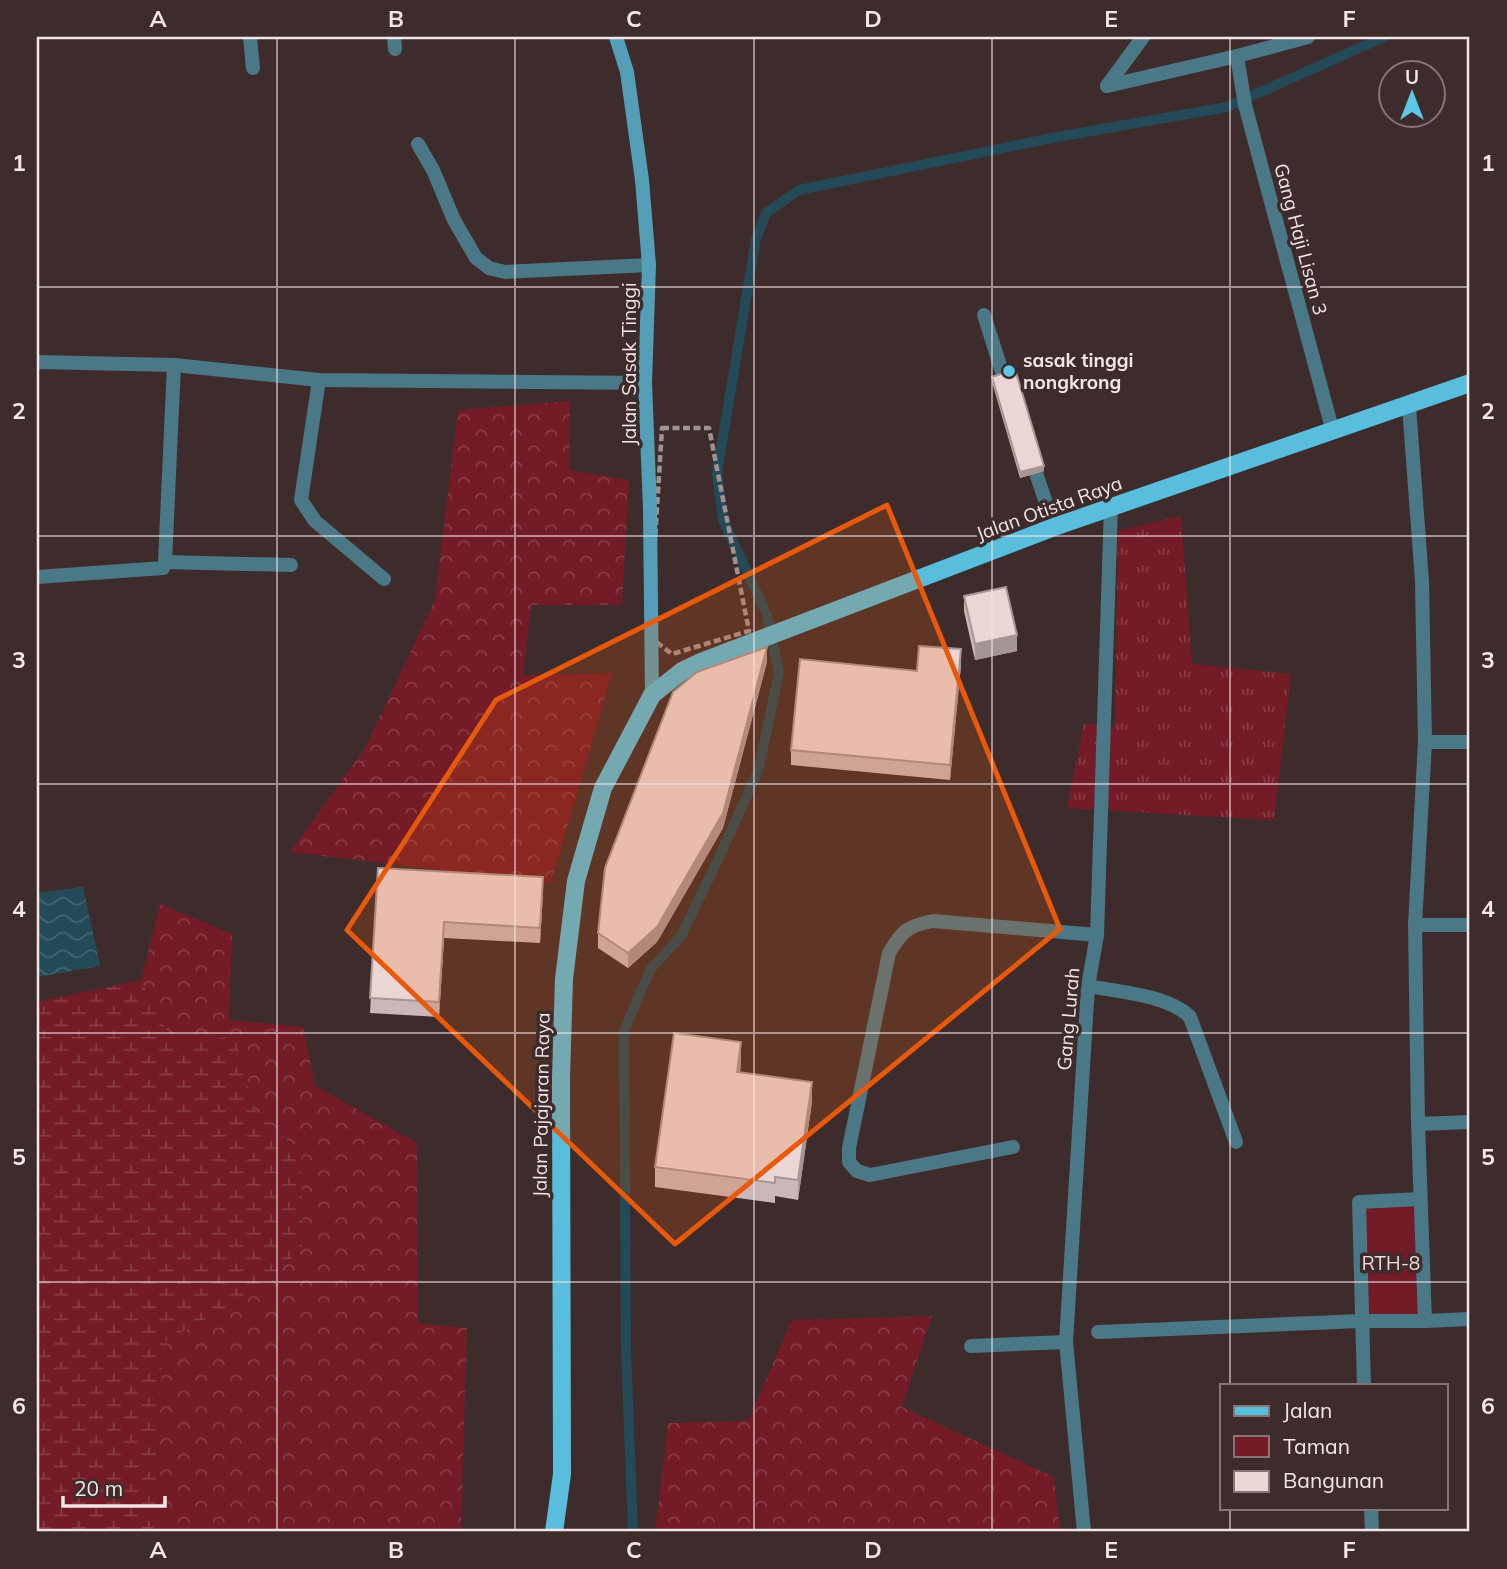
<svg xmlns="http://www.w3.org/2000/svg" width="1507" height="1569" font-family="Mulish,sans-serif">
	<defs>
		<pattern id="grass-tufts" width="24" height="20" patternUnits="userSpaceOnUse" patternTransform="scale(1.75)"><rect width="24" height="20" fill="#731b27"/><path d="M3 7l-1-3M5 7V3M7 7l1-3M15 17l-1-3M17 17v-4M19 17l1-3" fill="none" stroke="#873c46"/></pattern>
		<pattern id="forest-crowns" width="20" height="18" patternUnits="userSpaceOnUse" patternTransform="scale(1.75)"><rect width="20" height="18" fill="#731b27"/><path d="M2 6a3 3 0 1 1 6 0M12 15a3 3 0 1 1 6 0" fill="none" stroke="#873c46"/></pattern>
		<pattern id="wetland-marsh" width="20" height="14" patternUnits="userSpaceOnUse" patternTransform="scale(1.75)"><rect width="20" height="14" fill="#731b27"/><path d="M1 5h8M5 5V1M11 12h8M15 12V8" fill="none" stroke="#873c46"/></pattern>
		<pattern id="water-waves" width="16" height="10" patternUnits="userSpaceOnUse" patternTransform="scale(1.75)"><rect width="16" height="10" fill="#244a57"/><path d="M0 5q4-4 8 0t8 0" fill="none" stroke="#44646f"/></pattern>
	</defs>
	<rect width="100%" height="100%" fill="#3e2c2c"/>
	<!-- grass -->
	<polygon fill="url(#grass-tufts)" points="1181,516 1192,664 1291,674 1274,820 1067,808 1084,723 1115,726 1118,531"/>
	<!-- forest -->
	<g fill="url(#forest-crowns)">
		<polygon points="570,401 569,470 629,480 622,605 531,605 523,675 612,673 551,883 290,852 364,750 435,600 458,410"/>
		<polygon points="160,904 232,934 229,1020 303,1027 315,1086 417,1143 418,1323 467,1328 461,1532 154,1532 163,1342 265,1288 303,1245 301,1153 254,1109 235,1036 173,1044 141,980"/>
		<polygon points="932,1316 902,1407 1054,1477 1060,1532 655,1532 668,1423 748,1421 792,1320"/>
	</g>
	<!-- wetland -->
	<polygon fill="url(#wetland-marsh)" points="141,980 173,1044 235,1036 254,1109 301,1153 303,1245 265,1288 163,1342 154,1532 37,1532 37,1002"/>
	<!-- park -->
	<polygon fill="#731b27" points="1420,1199 1425,1321 1361,1321 1359,1202"/>
	<!-- water -->
	<polygon fill="url(#water-waves)" points="83,887 100,966 37,977 37,893"/>
	<g fill="none" stroke-linecap="round" stroke-linejoin="round">
		<!-- stream -->
		<polyline stroke="#244a57" stroke-width="10" points="633,1532 626,1349 624,1031 650,970 681,936 716,864 758,771 779,673 767,615 723,520 717,473 756,239 766,213 799,190 1057,137 1227,107 1384,37"/>
		<!-- path -->
		<polygon stroke="#a19292" stroke-width="4.5" stroke-dasharray="7 3.5" stroke-linecap="butt" points="662,428 709,428 749,631 672,654 655,641 650,620"/>
		<!-- lane -->
		<g stroke="#4b7887" stroke-width="14">
			<polyline points="984,315 1004,378"/>
			<polyline points="1036,473 1054,527"/>
			<polyline points="971,1346 1066,1342"/>
		</g>
		<!-- street -->
		<g stroke="#4b7887" stroke-width="14">
			<polyline points="250,37 253,68"/>
			<polyline points="394,37 395,49"/>
			<polyline points="1237,56 1245,105 1333,432"/>
			<polyline points="1107,86 1237,56 1308,37"/>
			<polyline points="1107,86 1143,37"/>
			<polyline points="418,144 433,170 454,220 476,258 489,268 505,272 649,265"/>
			<polyline points="37,362 174,365 319,380 645,383"/>
			<polyline points="319,380 301,500 315,521 384,579"/>
			<polyline points="1409,406 1422,581 1425,742 1415,925 1418,1124 1425,1321 1470,1319"/>
			<polyline points="165,562 291,565"/>
			<polyline points="37,577 163,568 165,562 174,365"/>
			<polyline points="1425,742 1470,742"/>
			<polyline points="1415,925 1470,925"/>
			<path d="M1088,986C1119,992 1168,995 1190,1017L1236,1142"/>
			<polyline points="1418,1124 1470,1122"/>
			<path d="M1013,1147L870,1175L857,1171L849,1162V1148L889,953C902,931 907,926 933,921L1097,935"/>
			<polyline points="1098,1332 1361,1321 1425,1321"/>
			<polyline points="1364,1385 1359,1202 1420,1199"/>
			<polyline points="1371,1508 1372,1532"/>
			<polyline points="1084,1532 1066,1342 1088,986 1097,935 1111,507"/>
		</g>
		<!-- secondary -->
		<polyline stroke="#549fb7" stroke-width="14" points="616,37 627,72 642,180 649,265 645,383 650,509 652,695"/>
		<!-- primary -->
		<polyline stroke="#59bddc" stroke-width="18" points="554,1532 562,1474 561,1078 564,979 576,881 603,788 652,695 682,671 701,662 1054,527 1470,383"/>
	</g>
	<!-- wall -->
	<g fill="#cbb7b7">
		<polygon points="992,377 1044,471 1020,478 992,382"/>
		<polygon points="964,596 1017,651 975,660 964,611"/>
		<polygon points="767,662 723,828 657,942 628,968 598,948 598,933"/>
		<polygon points="961,665 950,780 791,765 791,750 917,671"/>
		<polygon points="378,868 543,892 540,943 444,938 439,1017 370,1013"/>
		<polygon points="741,1062 740,1073 812,1102 798,1200 775,1196 775,1203 655,1187 655,1167"/>
	</g>
	<!-- shaded-wall -->
	<g fill="#a59595">
		<polygon points="1044,466 1044,471 1020,478 1020,472"/>
		<polygon points="1017,635 1017,651 975,660 975,644"/>
		<polygon points="767,647 767,662 723,828 657,942 628,968 628,953"/>
		<polygon points="961,649 961,665 950,780 950,765"/>
		<polygon points="543,877 543,892 540,943 540,928"/>
		<polygon points="444,922 444,938 439,1017 439,1002"/>
		<polygon points="741,1042 741,1062 737,1092 737,1072"/>
		<polygon points="812,1082 812,1102 798,1200 798,1180"/>
	</g>
	<!-- building -->
	<g fill="#ecd5d5" stroke="#a59595" stroke-width="2">
		<polygon points="1015,369 1044,466 1020,472 992,377"/>
		<polygon points="1006,587 1017,635 975,644 964,596"/>
		<polygon points="919,646 961,649 950,765 791,750 800,659 917,671"/>
		<polygon points="767,647 723,813 657,927 628,953 598,933 605,868 673,692 697,672"/>
		<polygon points="378,868 543,877 540,928 444,922 439,1002 370,998"/>
		<polygon points="674,1033 741,1042 737,1072 812,1082 798,1180 775,1177 775,1183 655,1167"/>
	</g>
	<!-- marked area -->
	<path fill="#e8590c" fill-opacity="0.2" stroke="#e8590c" stroke-width="5" stroke-linejoin="round" d="M887,505L1060,929L675,1244L347,930L496,700Z"/>
	<!-- grid -->
	<path fill="none" stroke="#f2e6e6" stroke-width="2" stroke-opacity="0.55" d="M277,37V1532M515,37V1532M754,37V1532M992,37V1532M1230,37V1385M37,287H1470M37,536H1470M37,784H1470M37,1033H1470M37,1282H1470M1230,1508V1532"/>
	<!-- markers -->
	<circle fill="#5dc7e8" stroke="#3e2c2c" stroke-width="2.5" cx="1009" cy="371" r="7"/>
	<g text-anchor="middle" dominant-baseline="central" stroke-width="7" stroke-linejoin="round" paint-order="stroke">
		<!-- street labels -->
		<g font-size="19" fill="#f2e6e6" stroke="#3e2c2c">
			<text transform="translate(1301 239) rotate(75)">Gang Haji Lisan 3</text>
			<text transform="translate(629 364) rotate(-90)">Jalan Sasak Tinggi</text>
			<text transform="translate(1049 508) rotate(-20)">Jalan Otista Raya</text>
			<text transform="translate(1068 1019) rotate(-85)">Gang Lurah</text>
			<text transform="translate(541 1105) rotate(-89)">Jalan Pajajaran Raya</text>
		</g>
		<!-- poi labels -->
		<g font-size="19" font-weight="bold" fill="#f2e6e6" stroke="#3e2c2c" text-anchor="start">
			<text x="1023" y="360">sasak tinggi<tspan x="1023" dy="22">nongkrong</tspan></text>
		</g>
		<!-- park labels -->
		<g font-size="19" fill="#f6dbdb" stroke="#3e2c2c">
			<text x="1391" y="1263">RTH-8</text>
		</g>
	</g>
	<!-- border -->
	<rect width="1507" height="1569" fill="none" stroke="#3e2c2c" stroke-width="77"/>
	<!-- legend -->
	<rect x="1220" y="1384" width="228" height="126" fill="#3e2c2c" stroke="#867676" stroke-width="2"/>
	<rect x="1234" y="1406" width="35" height="10" fill="#59bddc" stroke="#867676" stroke-width="2"/>
	<text x="1283" y="1418" font-size="21" fill="#f2e6e6">Jalan</text>
	<rect x="1234" y="1436" width="35" height="21" fill="#731b27" stroke="#867676" stroke-width="2"/>
	<text x="1283" y="1454" font-size="21" fill="#f2e6e6">Taman</text>
	<rect x="1234" y="1471" width="35" height="21" fill="#ecd5d5" stroke="#867676" stroke-width="2"/>
	<text x="1283" y="1488" font-size="21" fill="#f2e6e6">Bangunan</text>
	<!-- north arrow -->
	<g transform="translate(1412 94)"><circle r="33" fill="#3e2c2c" stroke="#867676" stroke-width="2"/>
	<path d="M0-5L12 26L0 18L-12 26Z" fill="#5dc7e8"/>
	<text y="-10" font-size="19" font-weight="bold" text-anchor="middle" fill="#f2e6e6">U</text>
	</g>
	<!-- scale -->
	<path d="M63 1496v10h102v-10" fill="none" stroke="#f2e6e6" stroke-width="3.5"/>
	<text x="74" y="1496" font-size="21" fill="#f2e6e6" stroke="#3e2c2c" stroke-width="5" paint-order="stroke">20 m</text>
	<rect x="38" y="38" width="1430" height="1492" fill="none" stroke="#f2e6e6" stroke-width="2.5"/>
	<g font-size="23" text-anchor="middle" font-weight="bold" fill="#f2e6e6">
		<text x="158" y="27">A</text>
		<text x="396" y="27">B</text>
		<text x="634" y="27">C</text>
		<text x="873" y="27">D</text>
		<text x="1111" y="27">E</text>
		<text x="1349" y="27">F</text>
		<text x="19" y="171">1</text>
		<text x="1488" y="171">1</text>
		<text x="19" y="419">2</text>
		<text x="1488" y="419">2</text>
		<text x="19" y="668">3</text>
		<text x="1488" y="668">3</text>
		<text x="19" y="917">4</text>
		<text x="1488" y="917">4</text>
		<text x="19" y="1165">5</text>
		<text x="1488" y="1165">5</text>
		<text x="19" y="1414">6</text>
		<text x="1488" y="1414">6</text>
		<text x="158" y="1558">A</text>
		<text x="396" y="1558">B</text>
		<text x="634" y="1558">C</text>
		<text x="873" y="1558">D</text>
		<text x="1111" y="1558">E</text>
		<text x="1349" y="1558">F</text>
	</g>
</svg>
